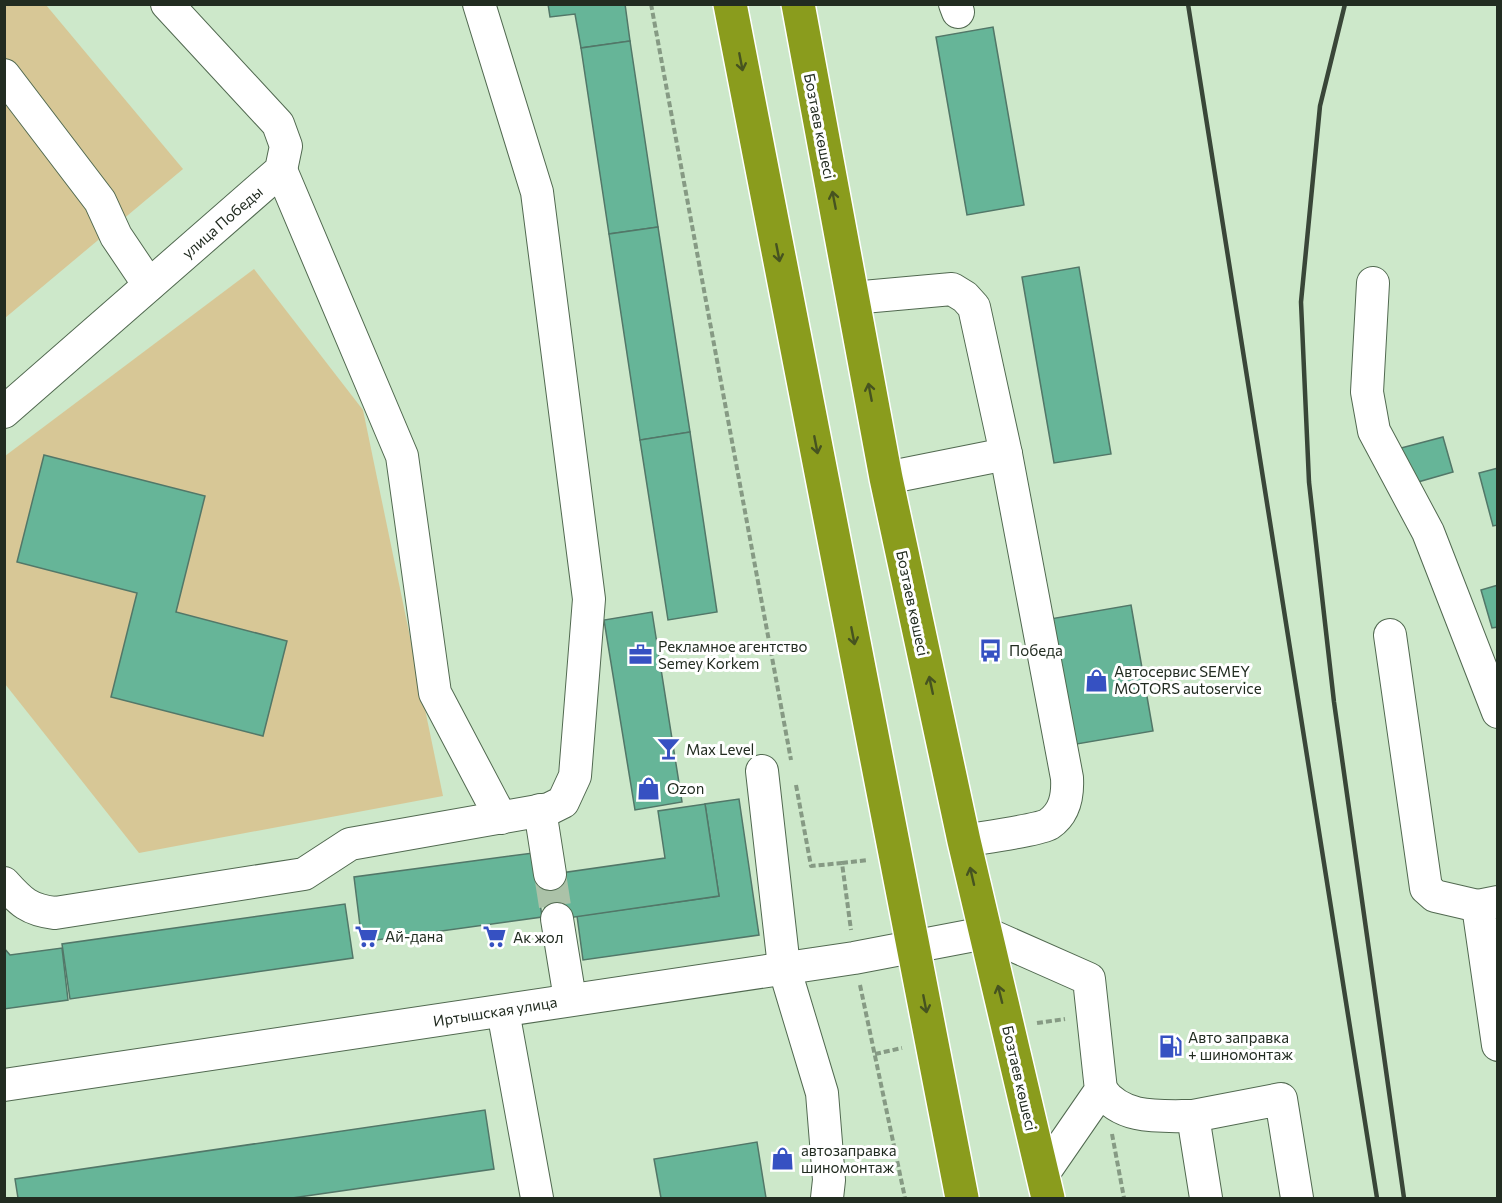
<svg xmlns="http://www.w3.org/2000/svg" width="1502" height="1203" font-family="Commissioner,sans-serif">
	<rect width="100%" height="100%" fill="#cde8ca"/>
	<!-- green -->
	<g fill="#d7c796">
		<polygon points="5,5 46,5 183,169 5,318"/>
		<polygon points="254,269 363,410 443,796 139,853 5,684 5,456"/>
	</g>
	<!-- building -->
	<g fill="#66b598" stroke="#527768" stroke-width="1.5">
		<polygon points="548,4 625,4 630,41 581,48 575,14 550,17"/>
		<polygon points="993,27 1024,205 967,215 936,37"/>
		<polygon points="630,41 658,227 609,234 581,48"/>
		<polygon points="658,227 690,432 640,440 609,234"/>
		<polygon points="1079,267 1111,454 1054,463 1022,277"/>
		<polygon points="690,432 717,612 668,620 640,440"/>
		<polygon points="1443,437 1453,472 1411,484 1401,448"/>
		<polygon points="44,455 205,496 176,612 287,641 263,736 111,697 137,593 17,562"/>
		<polygon points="1498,468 1498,525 1493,526 1479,473"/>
		<polygon points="1498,585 1498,627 1492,628 1481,590"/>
		<polygon points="1131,605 1153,731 1071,745 1050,619"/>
		<polygon points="652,612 682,802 635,810 604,620"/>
		<polygon points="739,799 759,935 583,960 577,916 719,896 705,804"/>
		<polygon points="705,804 719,896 547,921 540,876 665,858 658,811"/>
		<polygon points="533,853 542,917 362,942 354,877"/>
		<polygon points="345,904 353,958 70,999 62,944"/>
		<polygon points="4,948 10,955 62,948 68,1000 4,1009"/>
		<polygon points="485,1110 494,1169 292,1198 18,1198 15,1179"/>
		<polygon points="757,1142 766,1198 661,1198 654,1159"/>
	</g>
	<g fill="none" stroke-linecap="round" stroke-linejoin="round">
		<!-- minor-tunnel -->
		<polyline stroke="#abc2a8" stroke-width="32" stroke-dasharray="32 16" stroke-linecap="butt" points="550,874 557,919"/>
		<defs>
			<g id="minor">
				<polyline points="955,4 958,12"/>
				<polyline points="4,75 100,201 116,236 149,285"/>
				<polyline points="281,170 402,456 435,693 501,818"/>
				<polyline points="1373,283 1367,392 1374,431 1428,532 1498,712"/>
				<polyline points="852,298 952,289 965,297 974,307 1006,454 886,478"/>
				<polyline points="4,412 281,170 286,146 278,124 167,4"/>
				<polyline points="1390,635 1426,888 1435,896 1478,906"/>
				<polyline points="762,771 784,967 822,1093 829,1180 827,1198"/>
				<polyline points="540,810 550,874"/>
				<path d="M964,841C980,838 1039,830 1049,824C1065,813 1068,796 1067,778L1006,454"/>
				<path d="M4,883C21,902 29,910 55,913L304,874L350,844L549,809L563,802L575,776L589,599L537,192L479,4"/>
				<polyline points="1498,902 1478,906 1498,1045"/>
				<polyline points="557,919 570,999"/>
				<polyline points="503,1011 537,1198"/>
				<polyline points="4,1085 854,958 985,933 1089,979 1101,1090 1043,1174"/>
				<path d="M1101,1090C1122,1120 1159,1116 1193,1116L1206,1198"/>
				<polyline points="1193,1116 1281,1099 1297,1198"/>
			</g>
			<g id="highway">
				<polyline points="730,4 962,1198"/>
				<polyline points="798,4 886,478 964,841 1048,1198"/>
			</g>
		</defs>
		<!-- minor casing -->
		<use href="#minor" stroke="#516950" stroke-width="34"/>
		<!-- highway casing -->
		<use href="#highway" stroke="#fff" stroke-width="36"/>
		<!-- path -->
		<g stroke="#869a84" stroke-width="4" stroke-dasharray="6 3" stroke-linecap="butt">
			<polyline points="651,4 791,760"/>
			<polyline points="796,785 811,866 842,863 851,930"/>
			<polyline points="842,863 868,860"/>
			<polyline points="860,985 905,1198"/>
			<polyline points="1037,1023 1065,1019"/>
			<polyline points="875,1054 902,1048"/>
			<polyline points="1112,1134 1124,1198"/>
		</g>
		<!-- minor -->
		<use href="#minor" stroke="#fff" stroke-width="32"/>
		<!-- highway -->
		<use href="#highway" stroke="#8a9c1d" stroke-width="33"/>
		<!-- rail -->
		<g stroke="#394638" stroke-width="4.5">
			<polyline points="1188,4 1377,1198"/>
			<polyline points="1345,4 1320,106 1301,302 1309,482 1334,702 1404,1198"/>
		</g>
	</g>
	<!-- one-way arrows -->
	<defs><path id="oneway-shaft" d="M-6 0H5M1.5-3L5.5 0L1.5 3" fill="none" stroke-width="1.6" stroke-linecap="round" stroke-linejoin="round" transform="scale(1.5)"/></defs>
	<g stroke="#465320">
		<use href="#oneway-shaft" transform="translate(741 62) rotate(79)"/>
		<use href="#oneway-shaft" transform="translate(834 200) rotate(-101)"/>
		<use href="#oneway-shaft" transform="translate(778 253) rotate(79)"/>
		<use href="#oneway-shaft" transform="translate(870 392) rotate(-101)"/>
		<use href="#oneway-shaft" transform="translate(816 445) rotate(79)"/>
		<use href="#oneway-shaft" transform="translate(853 636) rotate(79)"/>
		<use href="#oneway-shaft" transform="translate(931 685) rotate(-102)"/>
		<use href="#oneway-shaft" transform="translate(972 876) rotate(-103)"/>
		<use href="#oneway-shaft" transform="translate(1000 994) rotate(-104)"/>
		<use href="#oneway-shaft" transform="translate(925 1004) rotate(79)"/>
	</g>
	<!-- icons -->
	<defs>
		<symbol id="bus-bare" viewBox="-9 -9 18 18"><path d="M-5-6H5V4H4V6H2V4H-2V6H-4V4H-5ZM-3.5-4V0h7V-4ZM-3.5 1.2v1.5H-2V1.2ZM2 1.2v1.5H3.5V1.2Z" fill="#3651c2" stroke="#fff" stroke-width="2.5" paint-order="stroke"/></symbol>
		<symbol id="office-bare" viewBox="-9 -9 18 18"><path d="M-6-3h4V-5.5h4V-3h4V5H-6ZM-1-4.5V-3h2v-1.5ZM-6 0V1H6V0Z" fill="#3651c2" stroke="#fff" stroke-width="2.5" paint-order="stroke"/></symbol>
		<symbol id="shop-bare" viewBox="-9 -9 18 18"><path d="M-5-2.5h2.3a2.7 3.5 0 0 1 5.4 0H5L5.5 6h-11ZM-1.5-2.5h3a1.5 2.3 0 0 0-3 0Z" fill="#3651c2" stroke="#fff" stroke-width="2.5" paint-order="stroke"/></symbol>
		<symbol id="bar-bare" viewBox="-9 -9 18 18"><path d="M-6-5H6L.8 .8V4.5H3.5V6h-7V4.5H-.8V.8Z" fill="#3651c2" stroke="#fff" stroke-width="2.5" paint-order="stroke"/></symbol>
		<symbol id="supermarket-bare" viewBox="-9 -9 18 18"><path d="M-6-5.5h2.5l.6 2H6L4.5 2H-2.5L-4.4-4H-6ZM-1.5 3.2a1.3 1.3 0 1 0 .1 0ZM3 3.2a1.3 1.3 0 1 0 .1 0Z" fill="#3651c2" stroke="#fff" stroke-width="2.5" paint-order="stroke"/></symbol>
		<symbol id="fuel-bare" viewBox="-9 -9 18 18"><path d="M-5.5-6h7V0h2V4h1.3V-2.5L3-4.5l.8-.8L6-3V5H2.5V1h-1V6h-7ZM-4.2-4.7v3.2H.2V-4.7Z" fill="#3651c2" stroke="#fff" stroke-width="2.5" paint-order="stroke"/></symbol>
	</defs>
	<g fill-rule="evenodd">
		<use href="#bus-bare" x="974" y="634" width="33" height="33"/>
		<use href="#office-bare" x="624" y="638" width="33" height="33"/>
		<use href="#shop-bare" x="1080" y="664" width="33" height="33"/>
		<use href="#bar-bare" x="652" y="732" width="33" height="33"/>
		<use href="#shop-bare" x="632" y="772" width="33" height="33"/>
		<use href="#supermarket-bare" x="350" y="920" width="33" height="33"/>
		<use href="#supermarket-bare" x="478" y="920" width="33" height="33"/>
		<use href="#fuel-bare" x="1154" y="1030" width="33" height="33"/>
		<use href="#shop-bare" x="766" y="1142" width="33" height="33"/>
	</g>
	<g text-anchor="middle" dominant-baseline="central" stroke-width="6" stroke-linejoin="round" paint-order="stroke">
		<!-- street labels -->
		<g font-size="15" fill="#222c21" stroke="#fff">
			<text transform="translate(820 126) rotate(79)">Бозтаев көшесі</text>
			<text transform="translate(222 222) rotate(-41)">улица Победы</text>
			<text transform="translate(913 603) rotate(78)">Бозтаев көшесі</text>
			<text transform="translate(495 1011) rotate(-9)">Иртышская улица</text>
			<text transform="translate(1020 1078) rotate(77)">Бозтаев көшесі</text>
		</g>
		<!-- poi labels -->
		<g font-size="15" fill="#222c21" stroke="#fff" text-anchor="start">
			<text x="658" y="646">Рекламное агентство<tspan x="658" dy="17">Semey Korkem</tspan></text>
			<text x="1009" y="650">Победа</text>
			<text x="1114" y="671">Автосервис SEMEY<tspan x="1114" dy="17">MOTORS autoservice</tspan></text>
			<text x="686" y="749">Max Level</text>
			<text x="667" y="788">Ozon</text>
			<text x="385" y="936">Ай-дана</text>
			<text x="513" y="937">Ак жол</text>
			<text x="1188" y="1037">Авто заправка<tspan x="1188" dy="17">+ шиномонтаж</tspan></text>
			<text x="801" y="1150">автозаправка<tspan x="801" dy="17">шиномонтаж</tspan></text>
		</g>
	</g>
	<!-- border -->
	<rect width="1502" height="1203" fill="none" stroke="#222c21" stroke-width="12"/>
</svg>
